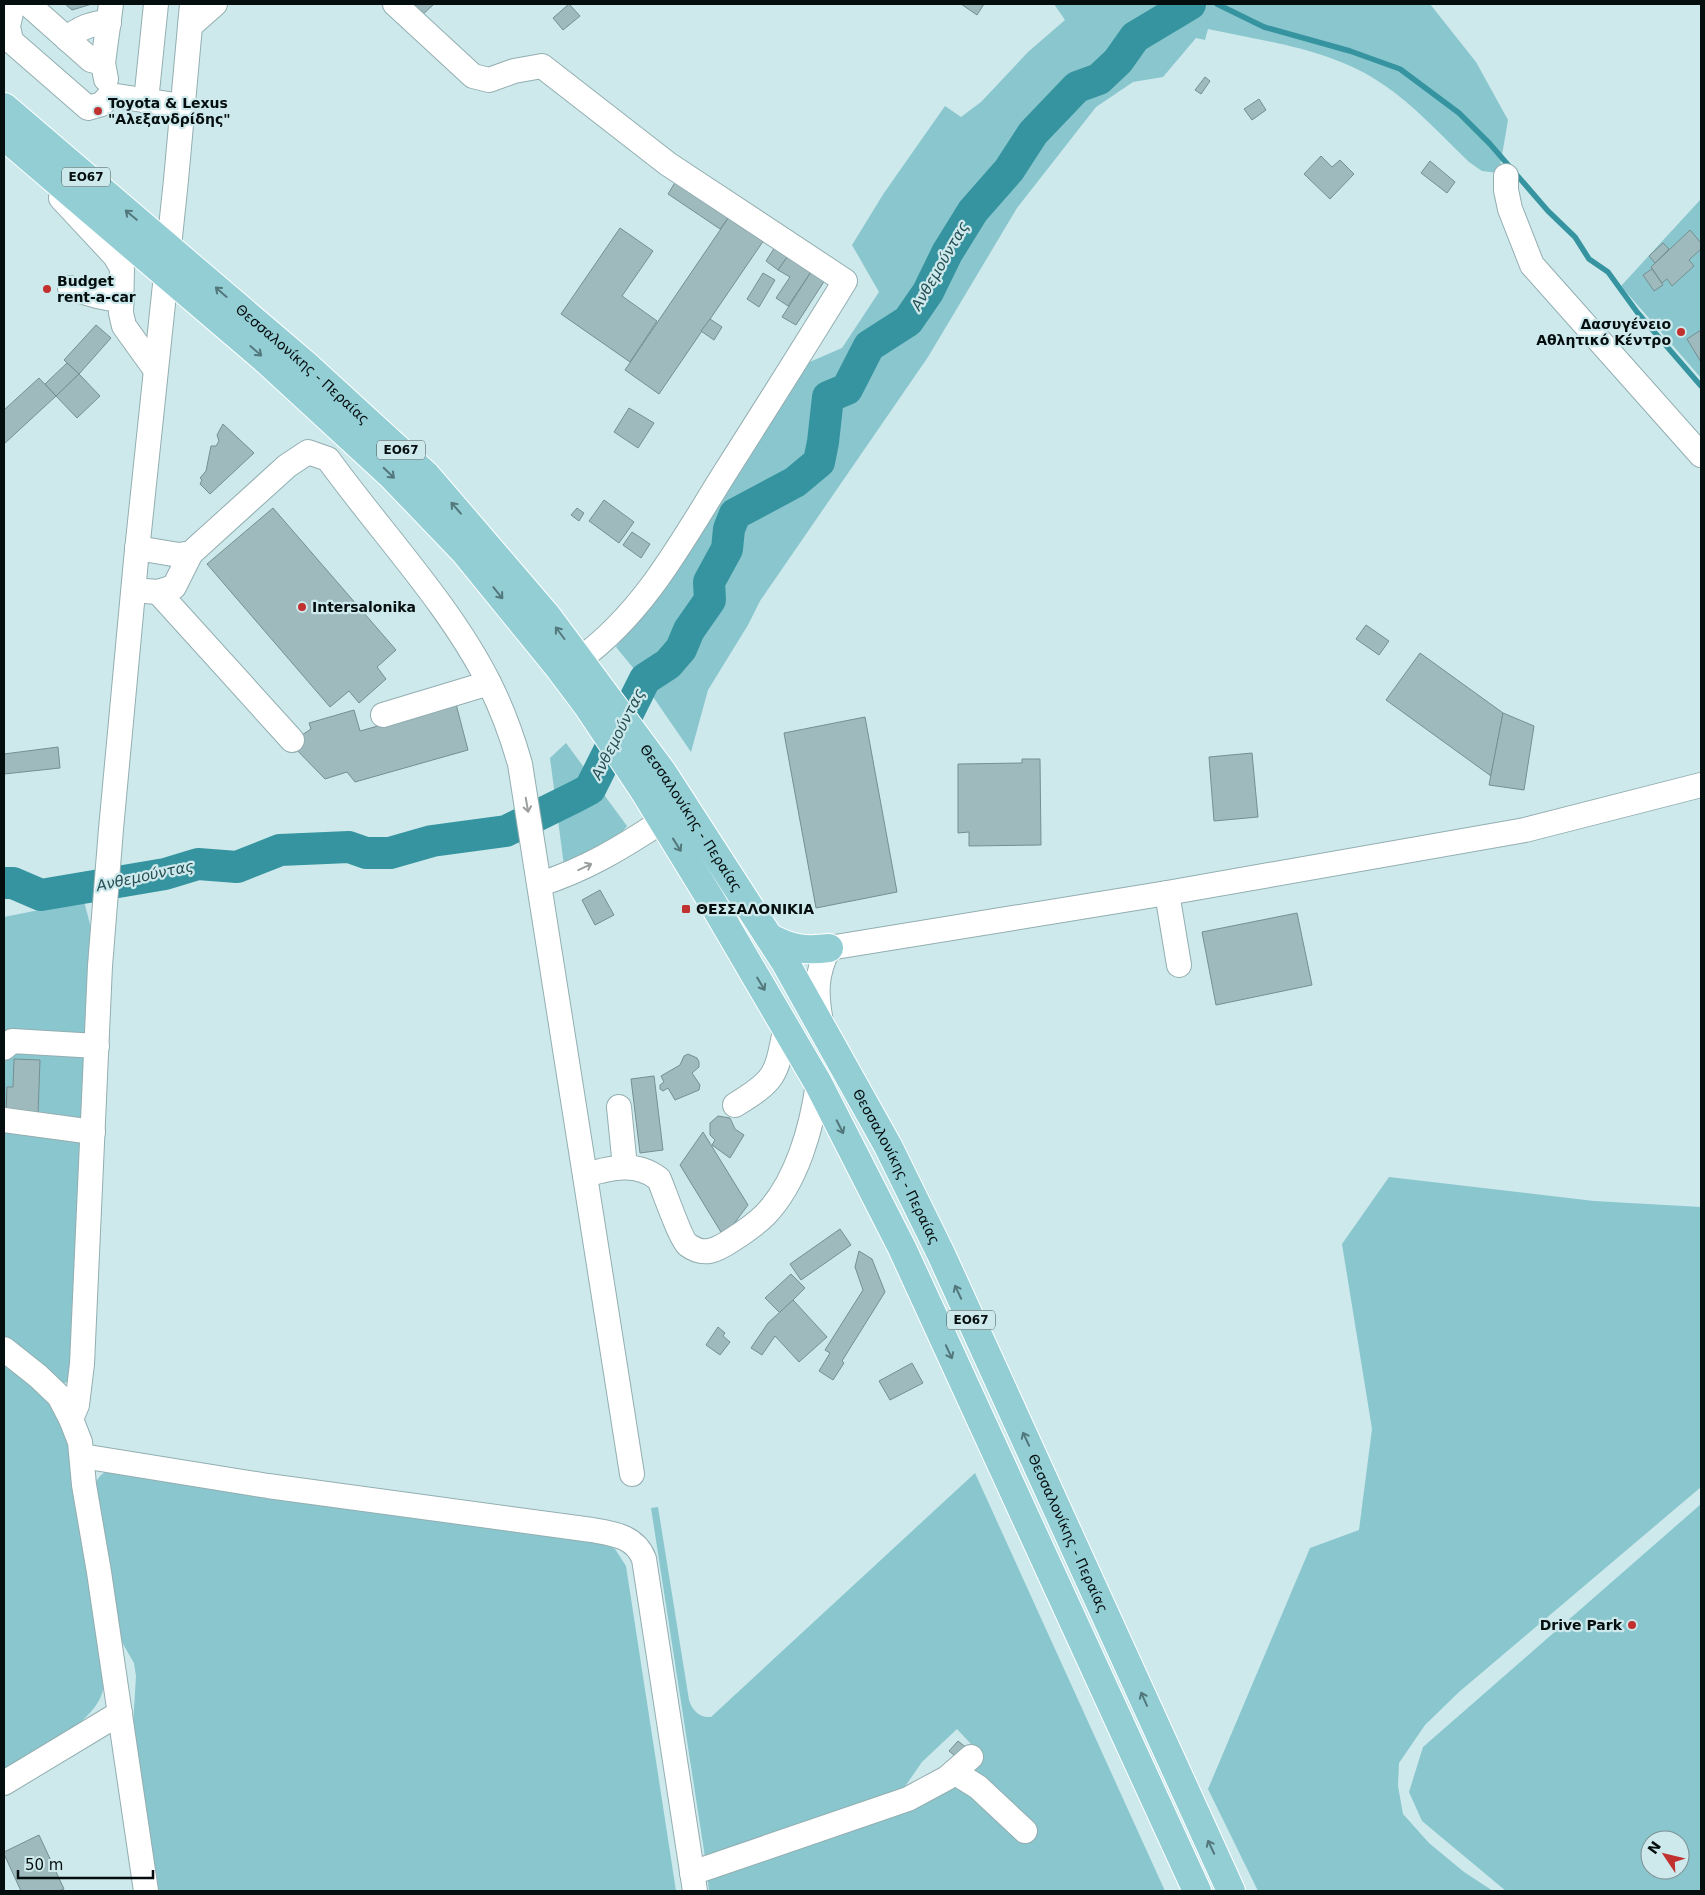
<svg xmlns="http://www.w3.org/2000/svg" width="1705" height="1895" font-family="'DejaVu Sans',sans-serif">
	<rect width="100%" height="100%" fill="#cde9ec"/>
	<!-- green -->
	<g fill="#8ac6ce" fill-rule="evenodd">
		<path d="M1054,4H1430L1476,62L1508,120L1499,173L1482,171L1469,162C1442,136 1415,106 1384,85C1332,49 1268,42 1208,29L1205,40L1196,38L1163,77L1133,82L1096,107L1017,208L928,357L760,601L748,625L708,690L691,752L634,669L616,647L637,621L805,364L842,348L879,292L852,245L884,193L945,106L961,117L981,102L1028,52L1065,20Z"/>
		<polygon points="1701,199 1701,378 1621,286"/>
		<polygon points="566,743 627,826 618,837 564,866 550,758"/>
		<polygon points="84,901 90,924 90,967 73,1374 68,1382 61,1384 4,1339 4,917"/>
		<polygon points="1389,1177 1594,1201 1701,1207 1701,1487 1459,1692 1425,1725 1399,1763 1398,1786 1403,1814 1429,1843 1464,1872 1493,1891 1258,1891 1208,1789 1310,1548 1359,1530 1372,1429 1342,1244"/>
		<path d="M4,1360L60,1412L70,1433L103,1674C103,1679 104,1685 103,1690C95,1725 32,1753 4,1770Z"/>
		<path d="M120,1468L604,1544L615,1549L626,1566L676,1891H159L133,1726L136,1676L134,1663L119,1637L95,1484C101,1472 107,1470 120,1468Z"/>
		<path d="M975,1473L1165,1891H709L707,1874L967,1774L983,1757L957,1729L922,1762L906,1785L895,1794L705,1857L651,1508L658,1507L689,1700C692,1710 699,1718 711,1717Z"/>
		<path d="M1701,1504V1891H1506L1422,1821L1409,1792L1423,1747ZM1650,1840H1680V1870H1650Z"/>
	</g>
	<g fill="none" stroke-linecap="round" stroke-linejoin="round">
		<!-- stream -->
		<polyline stroke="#35949f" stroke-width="5.5" points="1217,4 1264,27 1350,51 1400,69 1459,113 1490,144 1548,211 1575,237 1589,259 1608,272 1637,312 1701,386"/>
		<!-- river -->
		<polyline stroke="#35949f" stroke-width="32" points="4,883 13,883 41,895 165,874 198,864 237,867 280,850 349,847 366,853 390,853 432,841 506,831 575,797 590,789 645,679 668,664 681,649 689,630 710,600 709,582 727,549 729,529 735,514 795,482 819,462 823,442 828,397 847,389 869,346 908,321 928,292 947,253 973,211 1009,170 1033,133 1077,87 1099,79 1118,61 1135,37 1190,4"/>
	</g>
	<!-- building -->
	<g fill="#9fbabd" stroke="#758f92">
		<polygon points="65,4 92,4 72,10"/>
		<polygon points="414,4 434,4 420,17 413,11"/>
		<polygon points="569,4 580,16 563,30 553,18"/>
		<polygon points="961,4 984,4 977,15"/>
		<polygon points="1205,77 1210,81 1201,94 1195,90"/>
		<polygon points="1259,99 1266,110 1252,120 1244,109"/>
		<polygon points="1321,156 1332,167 1340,160 1354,174 1330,199 1304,174"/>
		<polygon points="1430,161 1455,182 1447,193 1421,173"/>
		<polygon points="676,181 729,217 720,229 668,194"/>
		<polygon points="729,217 764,240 659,394 625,370"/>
		<polygon points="620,228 653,251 622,296 657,321 630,362 561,314"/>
		<polygon points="1690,230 1701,243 1701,249 1689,260 1694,266 1672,286 1667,279 1662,283 1651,267"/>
		<polygon points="1663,243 1669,249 1655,263 1649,256"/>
		<polygon points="775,247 788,256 778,270 766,261"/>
		<polygon points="788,256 811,272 788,306 776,298 790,277 778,270"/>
		<polygon points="1652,269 1663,285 1654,291 1643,275"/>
		<polygon points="811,272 825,280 796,325 782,317"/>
		<polygon points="763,273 775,280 759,307 747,299"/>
		<polygon points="710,319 722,327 714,340 701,331"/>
		<polygon points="96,325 111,338 79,374 64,360"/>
		<polygon points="1701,330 1701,362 1687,339"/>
		<polygon points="67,363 79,374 56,396 45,384"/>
		<polygon points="79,374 100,396 77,418 56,396"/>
		<polygon points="39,378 56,396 4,444 4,410"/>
		<polygon points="629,408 654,423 638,448 614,432"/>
		<polygon points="223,424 254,453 210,494 200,484 202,480 200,478 206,471 211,446 216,446 219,441 217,435"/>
		<polygon points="604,500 634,522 619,543 589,521"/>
		<polygon points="273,508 396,650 377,667 386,679 359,703 349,691 330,707 207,564"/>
		<polygon points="577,508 584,513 579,521 571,515"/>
		<polygon points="632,532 650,544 641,558 623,545"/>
		<polygon points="1366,625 1389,641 1379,655 1356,639"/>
		<polygon points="1420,653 1503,713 1491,776 1386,700"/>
		<polygon points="456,704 468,750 355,782 347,772 325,779 290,743 311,729 309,723 354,710 360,731"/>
		<polygon points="1503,713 1534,726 1524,790 1489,785"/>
		<polygon points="865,717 897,892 816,908 784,733"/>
		<polygon points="58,747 60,768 4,774 4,754"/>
		<polygon points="1252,753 1258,817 1214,821 1209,757"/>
		<polygon points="1022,759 1040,759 1041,845 969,846 969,832 958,833 958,764 1022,763"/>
		<polygon points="600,890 614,915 595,925 582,900"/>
		<polygon points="1297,913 1312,985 1216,1005 1202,932"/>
		<polygon points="688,1054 697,1058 699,1062 699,1067 692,1073 700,1085 699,1090 675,1100 668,1088 663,1091 660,1089 660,1085 664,1082 661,1076 680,1065 684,1056"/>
		<polygon points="14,1059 40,1060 38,1115 6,1114 7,1087 13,1087"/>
		<polygon points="654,1076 663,1150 640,1153 631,1079"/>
		<polygon points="718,1116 730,1118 735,1129 744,1135 730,1158 712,1145 715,1140 710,1135 710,1123"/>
		<polygon points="703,1132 748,1205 724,1237 680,1165"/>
		<polygon points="840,1229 851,1245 801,1280 790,1264"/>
		<polygon points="859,1251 872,1259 885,1292 842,1361 844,1363 833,1380 819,1371 830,1353 825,1350 863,1290 855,1267"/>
		<polygon points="791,1274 805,1288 780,1313 765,1298"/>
		<polygon points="793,1300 827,1337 799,1362 775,1336 762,1355 751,1348 768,1323"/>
		<polygon points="718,1327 725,1333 723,1336 730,1342 720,1355 706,1345"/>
		<polygon points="912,1363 923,1383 890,1400 879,1381"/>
		<polygon points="958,1741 968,1749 959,1759 949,1751"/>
		<polygon points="39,1835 64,1889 59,1891 21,1891 4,1854 4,1852"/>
	</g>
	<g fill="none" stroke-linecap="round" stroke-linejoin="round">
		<defs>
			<g id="minor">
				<polyline points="13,4 8,26 11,41 88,108 102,104 110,95 182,106"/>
				<polyline points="28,4 91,60 103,63"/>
				<path d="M395,4L473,76L489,80L514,71L542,66L668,164L845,281C806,345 766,408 726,471C683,539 646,611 580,659"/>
				<polyline points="190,26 215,4"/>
				<path d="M67,39C77,29 95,21 109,23"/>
				<polyline points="106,79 103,63 111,4"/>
				<polyline points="146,101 156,4"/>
				<polyline points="1506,176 1506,190 1510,209 1532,265 1701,455"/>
				<polyline points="61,198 115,256 122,268 121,313 124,326 155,369"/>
				<polyline points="70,288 97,296 122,301"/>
				<path d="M137,548L179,555L191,553L287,466L308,452L328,459C380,531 451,606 490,685C503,711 512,736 520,764L632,1474"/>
				<polyline points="145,591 158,592 174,587 191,553"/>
				<polyline points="158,592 292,740"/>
				<polyline points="383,715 489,683"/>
				<path d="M540,884C585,870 623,847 662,821"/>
				<polyline points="1167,893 1179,965"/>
				<path d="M821,1022C816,995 815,974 829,948L1167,893L1525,830L1701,785"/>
				<polyline points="4,1048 12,1041 97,1046"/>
				<path d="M735,1105C778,1079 776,1074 786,1026"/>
				<polyline points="619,1107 625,1167"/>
				<polyline points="4,1120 93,1132"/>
				<path d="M585,1175C611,1168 636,1161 659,1179C664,1191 681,1240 688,1245C704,1257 717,1250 732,1240C743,1233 755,1225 765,1215C797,1182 812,1127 818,1083"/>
				<polyline points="4,1349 38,1376 59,1396 71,1419 80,1442 84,1485 99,1572 146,1891"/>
				<polyline points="71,1419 77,1405 82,1364 100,966 111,829 136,560 176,180 192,4"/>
				<path d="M82,1456L268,1486L592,1530C614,1534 635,1536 644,1559L695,1891"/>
				<polyline points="954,1772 978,1787 1025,1831"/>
				<polyline points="4,1783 120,1713"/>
				<polyline points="692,1873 908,1799 947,1778 971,1757"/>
			</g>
			<g id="major">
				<path id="s1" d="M4,107L308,367L426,475L547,616L663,773L785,962L888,1146L941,1254L1231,1891"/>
				<polyline points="4,136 266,360 392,476 464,551 560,669 587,705 643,789 711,900 818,1083 902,1248 1197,1891"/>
				<path d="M769,937C790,949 805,951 829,948"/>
			</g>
		</defs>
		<!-- minor casing -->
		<use href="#minor" stroke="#93aeb1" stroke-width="26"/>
		<!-- major casing -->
		<use href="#major" stroke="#fff" stroke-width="30"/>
		<!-- minor -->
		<use href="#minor" stroke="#fff" stroke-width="24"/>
		<!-- major -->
		<use href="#major" stroke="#93ced5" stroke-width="28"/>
	</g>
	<!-- one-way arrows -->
	<defs><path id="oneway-shaft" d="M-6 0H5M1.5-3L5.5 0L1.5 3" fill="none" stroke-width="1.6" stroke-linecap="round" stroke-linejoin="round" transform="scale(1.25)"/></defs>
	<g stroke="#53787c">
		<use href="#oneway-shaft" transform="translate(131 215) rotate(-140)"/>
		<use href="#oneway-shaft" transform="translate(221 292) rotate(-139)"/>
		<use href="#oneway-shaft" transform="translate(256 351) rotate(41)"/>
		<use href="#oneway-shaft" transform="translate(389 473) rotate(44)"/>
		<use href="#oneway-shaft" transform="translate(456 508) rotate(-131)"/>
		<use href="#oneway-shaft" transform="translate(498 593) rotate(51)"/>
		<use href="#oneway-shaft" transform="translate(560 633) rotate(-127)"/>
		<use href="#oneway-shaft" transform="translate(677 845) rotate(58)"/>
		<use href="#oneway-shaft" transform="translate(761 984) rotate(59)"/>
		<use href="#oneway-shaft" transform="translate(840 1127) rotate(63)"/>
		<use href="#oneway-shaft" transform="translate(958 1292) rotate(-115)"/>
		<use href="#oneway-shaft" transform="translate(949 1352) rotate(65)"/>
		<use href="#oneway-shaft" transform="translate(1026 1439) rotate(-115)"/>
		<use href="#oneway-shaft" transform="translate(1144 1699) rotate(-114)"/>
		<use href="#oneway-shaft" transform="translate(1211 1847) rotate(-115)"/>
	</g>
	<g stroke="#9b9f9f">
		<use href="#oneway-shaft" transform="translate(527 805) rotate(80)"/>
		<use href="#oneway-shaft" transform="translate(585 867) rotate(-25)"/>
	</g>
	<!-- markers -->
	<g fill="#c0312f" stroke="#cde9ec" stroke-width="2">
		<circle cx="98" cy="111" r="5"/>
		<circle cx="47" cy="289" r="5"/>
		<circle cx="1681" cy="332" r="5"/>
		<circle cx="302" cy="607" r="5"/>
		<rect x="681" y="904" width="10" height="10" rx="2.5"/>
		<circle cx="1632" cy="1625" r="5"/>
	</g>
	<g text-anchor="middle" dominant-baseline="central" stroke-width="4.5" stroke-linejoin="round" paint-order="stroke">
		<!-- shield labels -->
		<g fill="#cde9ec" stroke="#415051" stroke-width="1">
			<rect x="62" y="167.5" width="48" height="19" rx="4"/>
			<rect x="377" y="440.5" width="48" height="19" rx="4"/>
			<rect x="947" y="1310.5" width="48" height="19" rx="4"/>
		</g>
		<g font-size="12" font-weight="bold" fill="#050e0f">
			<text x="86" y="177">ΕΟ67</text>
			<text x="401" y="450">ΕΟ67</text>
			<text x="971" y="1320">ΕΟ67</text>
		</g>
		<!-- poi labels -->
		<g font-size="14" font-weight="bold" fill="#050e0f" stroke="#cde9ec" text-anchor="start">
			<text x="108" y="103">Toyota &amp; Lexus<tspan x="108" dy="16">"Αλεξανδρίδης"</tspan></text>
			<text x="57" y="281">Budget<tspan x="57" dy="16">rent-a-car</tspan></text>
			<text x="1671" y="324" text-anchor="end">Δασυγένειο<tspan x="1671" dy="16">Αθλητικό Κέντρο</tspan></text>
			<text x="312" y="607">Intersalonika</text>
			<text x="696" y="909">ΘΕΣΣΑΛΟΝΙΚΙΑ</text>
			<text x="1622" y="1625" text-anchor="end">Drive Park</text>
		</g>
		<!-- street labels -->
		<g font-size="14" fill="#050e0f" stroke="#cde9ec">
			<text stroke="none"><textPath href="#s1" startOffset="394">Θεσσαλονίκης - Περαίας</textPath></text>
			<text stroke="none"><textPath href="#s1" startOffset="994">Θεσσαλονίκης - Περαίας</textPath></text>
			<text stroke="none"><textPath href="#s1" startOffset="1399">Θεσσαλονίκης - Περαίας</textPath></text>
			<text stroke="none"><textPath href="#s1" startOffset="1804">Θεσσαλονίκης - Περαίας</textPath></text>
		</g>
		<!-- water labels -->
		<g font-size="15" font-style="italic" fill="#265055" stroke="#cde9ec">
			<text transform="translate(940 266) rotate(-60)">Ανθεμούντας</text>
			<text transform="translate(618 734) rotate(-63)">Ανθεμούντας</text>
			<text transform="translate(145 876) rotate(-12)">Ανθεμούντας</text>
		</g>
	</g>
	<!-- border -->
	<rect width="1705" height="1895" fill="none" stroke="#050e0f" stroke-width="10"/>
	<!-- north arrow -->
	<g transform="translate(1665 1855) rotate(305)"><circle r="24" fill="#cde9ec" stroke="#7d9194"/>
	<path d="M0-4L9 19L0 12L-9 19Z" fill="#c0312f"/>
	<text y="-8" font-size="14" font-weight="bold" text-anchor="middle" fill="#050e0f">N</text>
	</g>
	<!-- scale -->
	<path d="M18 1870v8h135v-8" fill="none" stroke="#050e0f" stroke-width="2.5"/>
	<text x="25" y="1870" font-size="15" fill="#050e0f" stroke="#cde9ec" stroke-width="4" paint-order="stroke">50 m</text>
</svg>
